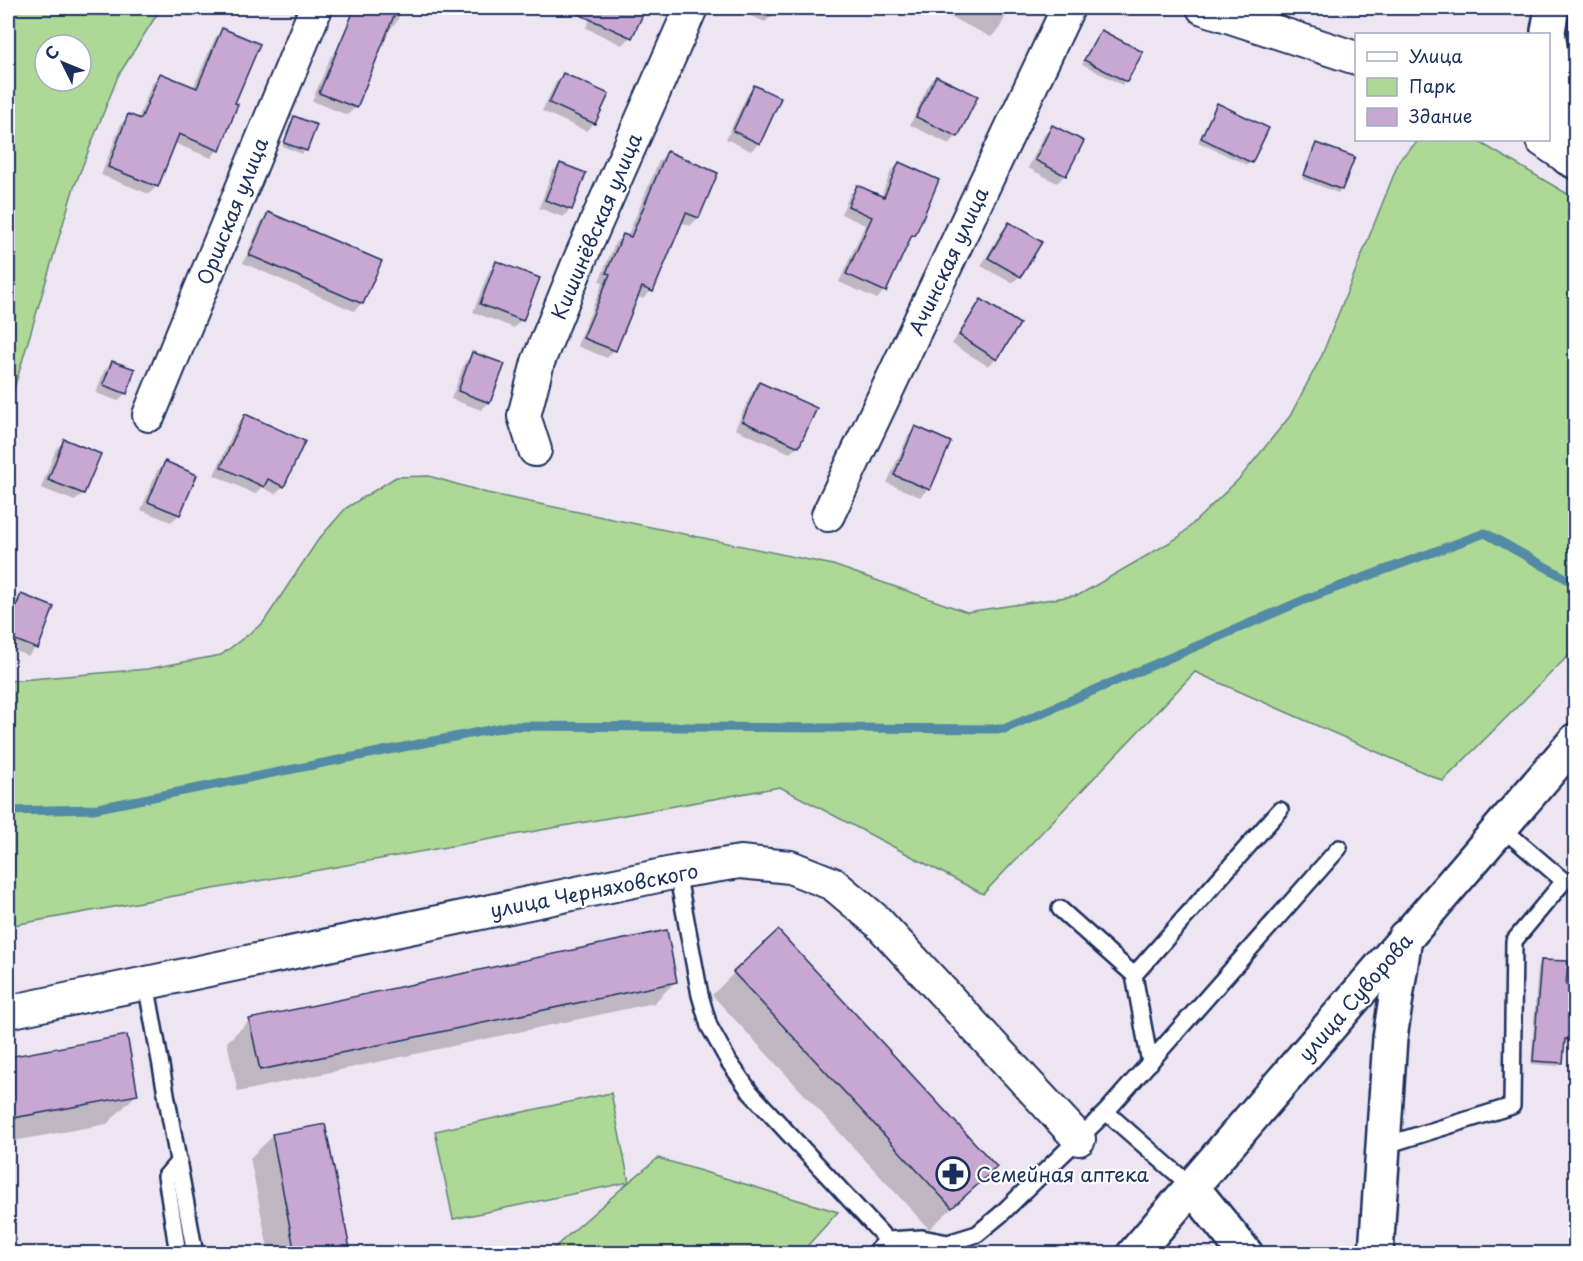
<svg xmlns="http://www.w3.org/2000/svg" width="1583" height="1261" font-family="'Playpen Sans',sans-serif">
	<rect width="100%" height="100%" fill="#eee5f2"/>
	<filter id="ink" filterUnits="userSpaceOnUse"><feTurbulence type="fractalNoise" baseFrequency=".0167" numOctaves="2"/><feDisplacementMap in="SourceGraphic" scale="12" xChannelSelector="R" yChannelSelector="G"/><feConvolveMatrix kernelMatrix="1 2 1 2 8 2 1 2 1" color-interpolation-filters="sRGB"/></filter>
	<g filter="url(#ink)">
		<!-- green -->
		<g fill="#add895" stroke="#64847a" stroke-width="1.5" fill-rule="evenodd">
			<path d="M8,8H161L118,76L73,190L8,409ZM45,45H81V81H45Z"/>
			<polygon points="1571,8 1575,8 1575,82 1567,37"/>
			<polygon points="1419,140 1476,140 1576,199 1576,416 1572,422 1576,430 1575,649 1443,781 1195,672 983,894 780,787 8,926 8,681 147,669 221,655 263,623 318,540 346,508 396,477 429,476 487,493 833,565 967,612 1079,595 1179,537 1240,478 1290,416 1322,355 1400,159"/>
			<polygon points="611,1093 629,1182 658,1158 838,1212 800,1254 548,1253 629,1182 453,1219 435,1131"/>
		</g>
		<!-- shadow -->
		<g fill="#0003">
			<polygon points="355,8 403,8 396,23 388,31 386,30 355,108 347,115 312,101 331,56 336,51"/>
			<polygon points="595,8 639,8 643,9 630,37 622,45 586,28"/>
			<polygon points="732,8 776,8 773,15 765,22"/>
			<polygon points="945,8 1010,8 999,29 991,37 942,13"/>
			<polygon points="223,30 233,104 218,150 211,158 174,143 157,186 149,194 101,175 121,124 129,116 138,119 152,83 160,75 193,88 215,38"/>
			<polygon points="1101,32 1141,53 1122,85 1082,64"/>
			<polygon points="564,74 594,123 586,131 542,111 556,82"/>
			<polygon points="936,78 957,136 949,144 910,125 928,86"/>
			<polygon points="755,87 759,143 751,151 726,139 747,95"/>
			<polygon points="1218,105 1251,162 1247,165 1198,142"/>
			<polygon points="294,118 315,126 305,151 302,154 282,146 291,122"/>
			<polygon points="1052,127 1065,175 1057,183 1028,168 1044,135"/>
			<polygon points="1317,144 1341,189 1338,193 1302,179 1313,148"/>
			<polygon points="667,153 716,174 698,218 690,226 681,222 651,291 643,299 637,296 614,350 607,358 577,346 603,282 599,281 615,243 623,235 627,237 659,161"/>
			<polygon points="560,164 571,209 563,217 539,208 552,172"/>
			<polygon points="899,164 914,235 907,241 884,291 877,299 839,282 865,225 841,214 850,194 858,187 881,197 891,171"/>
			<polygon points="268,214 362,303 354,311 243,263 261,222"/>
			<polygon points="1009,224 1020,276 1012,283 981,266 1001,232"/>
			<polygon points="497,263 538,279 521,320 514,328 473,312 489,271"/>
			<polygon points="982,301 996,359 988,366 952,344 974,309"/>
			<polygon points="473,354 489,402 481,410 451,399 465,362"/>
			<polygon points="112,363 126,393 118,401 96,393 104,371"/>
			<polygon points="760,384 798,446 790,453 735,429 752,392"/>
			<polygon points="245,416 283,486 275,494 262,487 255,494 214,475 237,424"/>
			<polygon points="916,428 949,443 928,489 920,497 887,483 908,436"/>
			<polygon points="64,441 83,493 75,501 41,488 56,449"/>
			<polygon points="165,463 195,476 179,515 171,522 141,510 157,471"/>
			<polygon points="21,596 36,648 28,656 8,648 8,618 13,603"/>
			<polygon points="1541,961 1565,987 1576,987 1576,1043 1563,1042 1562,1062 1558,1066 1531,1064 1538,965"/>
			<polygon points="734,973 973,1189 929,1229 712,995"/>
			<polygon points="676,981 654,1003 238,1092 227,1042 250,1020"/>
			<polygon points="126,1037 136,1095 107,1124 8,1142 8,1059"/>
			<polygon points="273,1136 349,1254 269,1254 250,1158"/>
		</g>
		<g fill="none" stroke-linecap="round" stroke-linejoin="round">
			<!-- stream -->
			<polyline stroke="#528aa5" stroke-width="9" points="8,811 93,809 509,726 1004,729 1311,597 1485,533 1576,584"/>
		</g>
		<!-- building -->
		<g fill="#c8a7d2" stroke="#1b2f5e" stroke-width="1.5">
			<polygon points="355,8 397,8 357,108 319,93"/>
			<polygon points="565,8 646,8 632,38"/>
			<polygon points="222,28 260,44 235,103 238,104 220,151 179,134 158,187 108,167 128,114 141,119 160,73 197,88"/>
			<polygon points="1101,30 1143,52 1127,82 1084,60"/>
			<polygon points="563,73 609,94 595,124 549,103"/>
			<polygon points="936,76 978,96 958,137 916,117"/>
			<polygon points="754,85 781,98 760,144 733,131"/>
			<polygon points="1217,103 1269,128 1252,163 1201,138"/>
			<polygon points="294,116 317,125 307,151 284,143"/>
			<polygon points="1052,125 1084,141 1066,176 1035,160"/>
			<polygon points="1316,143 1355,157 1342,190 1304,175"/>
			<polygon points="667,151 718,173 699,218 686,213 653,292 642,287 616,351 583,338 610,274 606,273 623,234 631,237"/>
			<polygon points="899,162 939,180 915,236 912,235 886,292 846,274 872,217 848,206 857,185 884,197"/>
			<polygon points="560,163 586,173 572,210 545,200"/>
			<polygon points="268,212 382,261 363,304 249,255"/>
			<polygon points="1009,222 1042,242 1021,277 988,258"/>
			<polygon points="496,261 540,278 523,321 480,304"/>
			<polygon points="981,299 1020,324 997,360 959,335"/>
			<polygon points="472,352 505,364 490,403 458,391"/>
			<polygon points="112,361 135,369 127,394 103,385"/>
			<polygon points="759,382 817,408 799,447 742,421"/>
			<polygon points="245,414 305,441 284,487 268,479 264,487 221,467"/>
			<polygon points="915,426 951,442 930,490 894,475"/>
			<polygon points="64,439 101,454 84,494 48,480"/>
			<polygon points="165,461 197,475 180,515 148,502"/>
			<polygon points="21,594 54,607 38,649 8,637 8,627"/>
			<polygon points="667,930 677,982 260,1070 249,1019"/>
			<polygon points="778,930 997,1167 952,1208 733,972"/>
			<polygon points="1541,960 1568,961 1566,985 1575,986 1575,1040 1565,1039 1563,1063 1533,1061"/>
			<polygon points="127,1035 138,1095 8,1119 8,1057"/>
			<polygon points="325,1124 351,1254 295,1254 272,1134"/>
		</g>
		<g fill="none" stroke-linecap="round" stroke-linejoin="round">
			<defs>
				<g id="lane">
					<polyline points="677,872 700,995 709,1026 729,1062 751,1093 887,1240 874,1254"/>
					<polyline points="1060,909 1134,975 1150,1063"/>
					<polyline points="1134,975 1280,810"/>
					<polyline points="146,983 195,1254"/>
					<polyline points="1106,1112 1339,848"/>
					<polyline points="1383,1146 1512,1106 1514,941 1564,881 1502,828"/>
					<polyline points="887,1240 922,1238 948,1243 977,1234 1000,1215 1106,1112 1192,1187"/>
					<polyline points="178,1254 166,1176 179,1161"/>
				</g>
				<g id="street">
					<polyline points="1203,8 1356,58"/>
					<polyline points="1542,140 1568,158"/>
					<polyline points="149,415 316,8"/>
					<polyline points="535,450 524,416 538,362 580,259 691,8"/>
					<polyline points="828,515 1068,8"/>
					<polyline points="8,1012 677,872 740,862 790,867 833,884 877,921 1079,1139"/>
				</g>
				<g id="secondary">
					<polyline points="1552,8 1548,31 1556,91 1568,158 1576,162"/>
					<polyline points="1192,1187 1246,1254"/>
					<polyline points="1134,1254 1576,740"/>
					<polyline points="1376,1254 1390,1038 1405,937"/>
				</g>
			</defs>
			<!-- lane casing -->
			<use href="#lane" stroke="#1b2f5e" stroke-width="20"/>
			<!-- street casing -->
			<use href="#street" stroke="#1b2f5e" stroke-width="36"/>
			<!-- secondary casing -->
			<use href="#secondary" stroke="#1b2f5e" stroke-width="38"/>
			<!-- lane -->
			<use href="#lane" stroke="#fff" stroke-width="15"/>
			<!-- street -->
			<use href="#street" stroke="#fff" stroke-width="32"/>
			<!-- secondary -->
			<use href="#secondary" stroke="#fff" stroke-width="33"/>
		</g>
	</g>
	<!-- icons -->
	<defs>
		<symbol id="pharmacy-ring" viewBox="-11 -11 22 22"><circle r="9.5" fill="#fff" stroke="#1b2f5e" stroke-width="1.5"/><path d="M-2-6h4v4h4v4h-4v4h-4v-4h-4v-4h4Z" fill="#1b2f5e"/></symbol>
	</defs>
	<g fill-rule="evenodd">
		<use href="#pharmacy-ring" x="934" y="1155" width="38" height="38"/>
	</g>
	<g text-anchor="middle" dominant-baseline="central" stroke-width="4.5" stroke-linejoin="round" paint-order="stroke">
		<!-- street labels -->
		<g font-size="20" fill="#1b2f5e" stroke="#fff">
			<text transform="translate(232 211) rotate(-68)">Оршская улица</text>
			<text transform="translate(596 226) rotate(-67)">Кишинёвская улица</text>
			<text transform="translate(948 261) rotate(-65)">Ачинская улица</text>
			<text transform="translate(594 890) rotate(-11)">улица Черняховского</text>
			<text transform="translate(1355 997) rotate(-49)">улица Суворова</text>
		</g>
		<!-- poi labels -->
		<g font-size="20" fill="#1b2f5e" stroke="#fff" text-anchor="start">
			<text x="976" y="1174">Семейная аптека</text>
		</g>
	</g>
	<!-- margin -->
	<rect width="1583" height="1261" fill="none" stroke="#fff" stroke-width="30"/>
	<rect x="15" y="15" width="1553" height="1231" fill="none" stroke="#1b2f5e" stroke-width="2" filter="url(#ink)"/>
	<!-- legend -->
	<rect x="1355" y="33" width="195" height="108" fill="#ffffff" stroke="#a4acbf" stroke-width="1.5"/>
	<rect x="1367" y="52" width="30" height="9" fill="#ffffff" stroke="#a4acbf" stroke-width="1.5"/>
	<text x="1409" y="63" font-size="18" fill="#1b2f5e">Улица</text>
	<rect x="1367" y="78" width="30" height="18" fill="#add895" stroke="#a4acbf" stroke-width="1.5"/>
	<text x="1409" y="93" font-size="18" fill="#1b2f5e">Парк</text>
	<rect x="1367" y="108" width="30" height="18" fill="#c8a7d2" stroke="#a4acbf" stroke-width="1.5"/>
	<text x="1409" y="123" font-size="18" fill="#1b2f5e">Здание</text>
	<!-- north arrow -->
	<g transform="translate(63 63) rotate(313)"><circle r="28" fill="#ffffff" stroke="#a4acbf" stroke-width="1.5"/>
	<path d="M0-4.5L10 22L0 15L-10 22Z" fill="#1b2f5e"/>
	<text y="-9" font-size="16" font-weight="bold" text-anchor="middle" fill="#1b2f5e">С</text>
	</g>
</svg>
